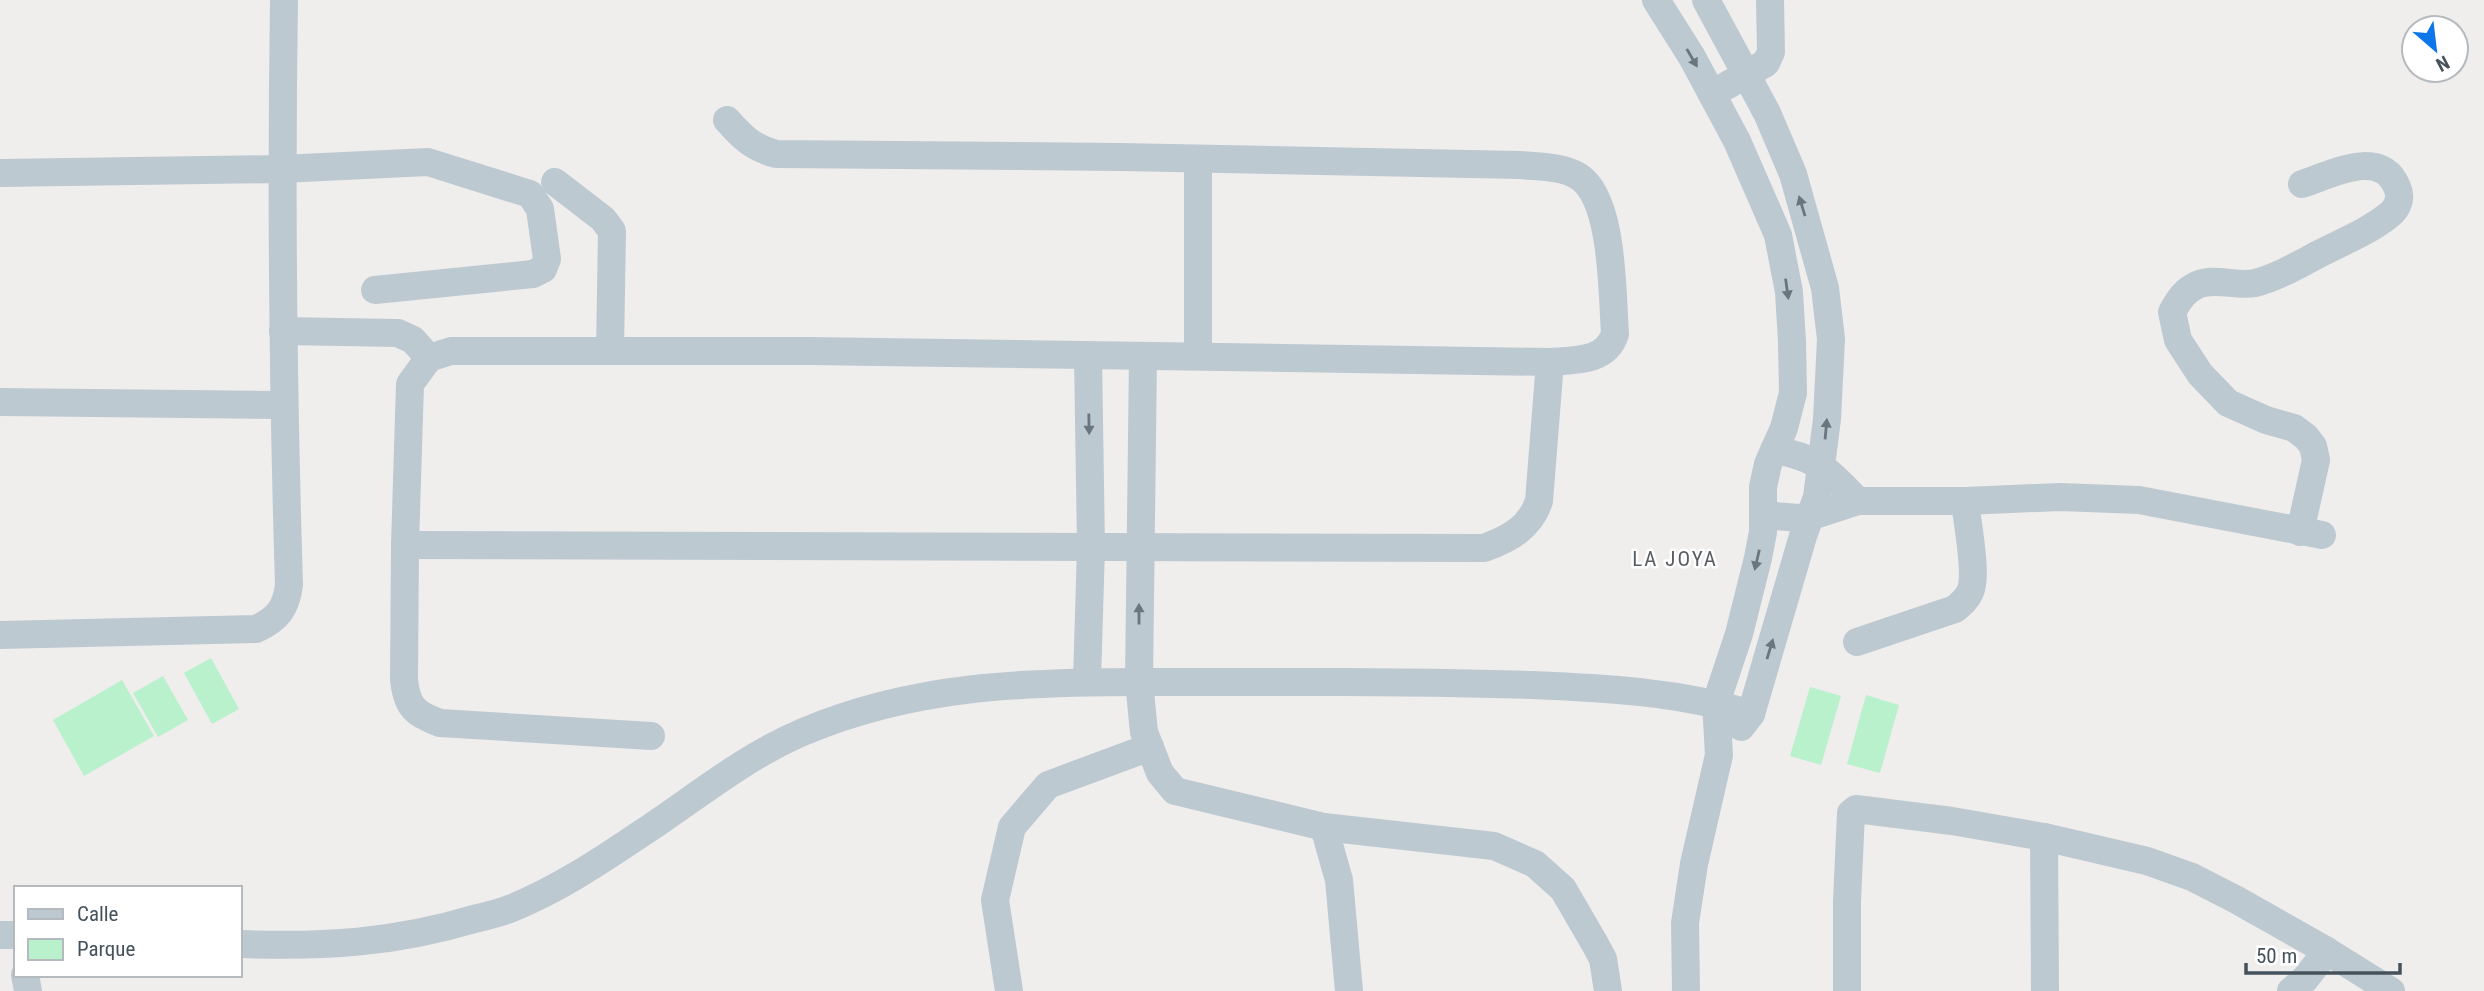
<svg xmlns="http://www.w3.org/2000/svg" width="2484" height="991" font-family="'Roboto Condensed',sans-serif">
	<rect width="100%" height="100%" fill="#f0eded"/>
	<!-- green -->
	<g fill="#b8f1cc">
		<polygon points="211,658 239,709 212,724 184,673"/>
		<polygon points="163,676 188,720 158,737 133,693"/>
		<polygon points="122,680 154,736 84,776 53,720"/>
		<polygon points="1810,687 1841,696 1821,765 1790,756"/>
		<polygon points="1866,695 1899,705 1880,773 1847,764"/>
	</g>
	<g fill="none" stroke-linecap="round" stroke-linejoin="round">
		<!-- minor -->
		<g stroke="#bdc9d1" stroke-width="28">
			<polyline points="1656,0 1692,57 1737,141 1778,235 1789,292 1792,342 1793,393 1784,428 1768,464 1763,487 1763,532 1758,558 1739,634 1716,703 1719,755 1694,864 1685,923 1686,991"/>
			<polyline points="1706,0 1767,113 1793,174 1825,288 1831,339 1827,419 1817,497 1803,536 1751,714 1741,727"/>
			<polyline points="1712,94 1766,63 1771,52 1770,0"/>
			<polyline points="0,173 281,169 428,162 530,194 540,209 547,259 543,269 533,274 375,290"/>
			<polyline points="555,182 603,219 612,231 610,351"/>
			<polyline points="283,331 398,333 413,340 429,358"/>
			<polyline points="1143,356 1139,682 1144,732 1160,773 1175,791 1324,827 1494,846 1535,864 1563,889 1595,944 1603,959 1608,991"/>
			<polyline points="1198,356 1198,160"/>
			<polyline points="0,402 283,405"/>
			<path d="M1774,450C1818,457 1828,471 1858,501"/>
			<polyline points="1763,511 1775,516 1798,518 1812,516 1858,501 1965,501 2060,497 2139,500 2322,535"/>
			<path d="M2300,532L2316,460L2313,446L2306,437L2294,428L2266,420L2228,403L2200,374L2178,340L2172,312C2179,300 2184,291 2197,285C2215,277 2237,287 2255,283C2278,277 2298,265 2319,254C2342,242 2368,232 2389,215C2398,208 2402,198 2397,187C2380,147 2331,175 2302,184"/>
			<path d="M405,545L1484,548C1509,539 1530,528 1539,501L1550,362"/>
			<path d="M0,635L256,629C278,619 286,608 289,585C283,390 281,195 284,0"/>
			<path d="M1857,642L1955,609C1961,604 1967,599 1970,592C1978,576 1967,522 1965,501"/>
			<polyline points="1087,681 1091,547 1088,356"/>
			<path d="M651,736L440,723C415,714 407,707 404,680L405,545L410,384L429,358L451,351H809L1550,362C1575,360 1606,362 1615,334C1612,294 1614,198 1578,176C1561,166 1538,167 1520,165L1121,157L776,154C753,148 742,137 727,120"/>
			<polyline points="1324,827 1339,880 1349,991"/>
			<polyline points="2044,837 2045,991"/>
			<polyline points="0,935 16,935"/>
			<path d="M240,944C323,947 394,943 474,919C487,916 500,913 512,908C556,890 596,864 636,837C692,801 740,759 803,732C914,685 1025,682 1144,682C1210,682 1276,682 1342,682C1405,682 1469,683 1532,685C1605,688 1681,692 1751,714"/>
			<polyline points="25,975 28,991"/>
			<polyline points="1009,991 995,900 1012,827 1048,785 1150,747"/>
			<polyline points="1847,991 1847,901 1851,813 1856,809 1952,821 2044,837 2147,861 2192,877 2235,899 2327,951 2391,991"/>
			<polyline points="2291,991 2305,979 2327,951"/>
		</g>
	</g>
	<!-- one-way arrows -->
	<defs><path id="oneway-solid" d="M-6-.8H1V-3.2L6.5 0L1 3.2V.8H-6Z" transform="scale(1.75)"/></defs>
	<g fill="#69767f">
		<use href="#oneway-solid" transform="translate(1692 58) rotate(60)"/>
		<use href="#oneway-solid" transform="translate(1802 206) rotate(-107)"/>
		<use href="#oneway-solid" transform="translate(1787 289) rotate(82)"/>
		<use href="#oneway-solid" transform="translate(1089 424) rotate(89)"/>
		<use href="#oneway-solid" transform="translate(1826 429) rotate(-85)"/>
		<use href="#oneway-solid" transform="translate(1757 560) rotate(103)"/>
		<use href="#oneway-solid" transform="translate(1139 614) rotate(-90)"/>
		<use href="#oneway-solid" transform="translate(1770 649) rotate(-73)"/>
	</g>
	<g text-anchor="middle" dominant-baseline="central" stroke-width="5" stroke-linejoin="round" paint-order="stroke">
		<!-- neighbourhood labels -->
		<g font-size="21" letter-spacing="2" fill="#5a5e63" stroke="#fff">
			<text x="1675" y="559">LA JOYA</text>
		</g>
	</g>
	<!-- legend -->
	<rect x="14" y="886" width="228" height="91" fill="#ffffff" stroke="#b5babe" stroke-width="2"/>
	<rect x="28" y="909" width="35" height="10" fill="#bdc9d1" stroke="#b5babe" stroke-width="2"/>
	<text x="77" y="921" font-size="21" fill="#45525c">Calle</text>
	<rect x="28" y="939" width="35" height="21" fill="#b8f1cc" stroke="#b5babe" stroke-width="2"/>
	<text x="77" y="956" font-size="21" fill="#45525c">Parque</text>
	<!-- north arrow -->
	<g transform="translate(2435 49) rotate(152)"><circle r="33" fill="#ffffff" stroke="#b5babe" stroke-width="2"/>
	<path d="M0-5L12 26L0 18L-12 26Z" fill="#0d76ea"/>
	<text y="-10" font-size="19" font-weight="bold" text-anchor="middle" fill="#45525c">N</text>
	</g>
	<!-- scale -->
	<path d="M2246 963v10h154v-10" fill="none" stroke="#45525c" stroke-width="3.5"/>
	<text x="2256" y="963" font-size="21" fill="#45525c" stroke="#ffffff" stroke-width="5" paint-order="stroke">50 m</text>
</svg>
